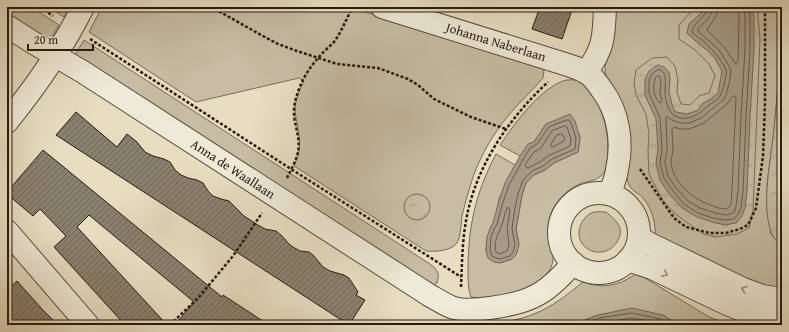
<svg xmlns="http://www.w3.org/2000/svg" width="789" height="332" font-family="'Gentium Book Plus',serif">
	<defs>
		<pattern id="forest-crowns" width="20" height="18" patternUnits="userSpaceOnUse"><rect width="20" height="18" fill="#c6bda4"/><path d="M2 6a3 3 0 1 1 6 0M12 15a3 3 0 1 1 6 0" fill="none" stroke="#aaa28c"/></pattern>
		<pattern id="park-tufts" width="24" height="20" patternUnits="userSpaceOnUse"><rect width="24" height="20" fill="#c6bda4"/><path d="M3 7l-1-3M5 7V3M7 7l1-3M15 17l-1-3M17 17v-4M19 17l1-3" fill="none" stroke="#aaa28c"/></pattern>
		<pattern id="building-hatch" width="6" height="6" patternUnits="userSpaceOnUse"><rect width="6" height="6" fill="#8a806e"/><path d="M-1 1l2-2M0 6l6-6M5 7l2-2" fill="none" stroke="#716859"/></pattern>
	</defs>
	<rect width="100%" height="100%" fill="#e7dec2"/>
	<filter id="stains"><feTurbulence type="fractalNoise" baseFrequency=".005" numOctaves="4"/><feColorMatrix values="0 0 0 0 .2 0 0 0 0 .09 0 0 0 0 .02 0 0 0 .5 -.17"/></filter>
	<radialGradient id="worn" r=".72"><stop offset=".6" stop-color="#630" stop-opacity="0"/><stop offset="1" stop-color="#630" stop-opacity=".3"/></radialGradient>
	<!-- green -->
	<g fill="#c6bda4" stroke="#766c5b">
		<polygon points="7,7 31,7 59,25 53,35 47,40 7,14"/>
		<polygon points="48,7 70,7 64,17"/>
		<path d="M102,7H350L544,69L543,78C532,91 519,102 508,116C493,134 481,155 473,177C469,190 465,203 462,216C461,222 461,237 457,243C451,251 435,252 426,251L294,166C298,156 301,146 299,136C298,126 295,117 295,108C296,98 300,89 304,81L299,78L196,102L89,32Z"/>
		<path d="M614,7H705L722,71L669,194L752,7H782L781,51L774,130L767,183V212L771,234L782,247V288L760,286L655,239C656,224 653,210 643,198C640,194 634,192 631,188C629,186 628,182 627,179L626,113L619,96L606,76L605,72V67L608,52Z"/>
		<path d="M84,40L430,264C438,270 440,274 437,283L433,285L75,55Z"/>
		<path d="M566,80C571,80 576,79 581,82C588,85 593,93 596,100C606,119 610,140 607,161C606,165 606,170 604,173C598,180 590,181 582,183C570,188 559,197 553,209C549,217 547,228 549,238C550,245 554,251 553,259C551,290 496,301 471,297C468,289 468,278 468,270C468,226 476,192 496,154L515,165C510,177 504,187 499,199C497,207 497,217 493,224C488,233 487,240 486,251L500,263L512,259L519,245L516,229L522,195L526,183L534,175L545,170L554,163L578,152L580,138L579,133L546,124L534,142L528,145L520,156L500,145C514,124 541,87 566,80Z"/>
		<path d="M606,212C614,219 624,226 619,238C610,261 577,254 579,231C580,227 580,225 582,222C584,219 587,215 591,213C595,211 602,212 606,212Z"/>
		<path d="M637,273L709,317L730,325H678L663,315H598L572,325H489C503,322 520,320 534,314C552,307 568,294 583,282C587,283 591,285 595,285C610,288 625,282 637,273Z"/>
	</g>
	<!-- forest -->
	<path fill="url(#forest-crowns)" stroke="#766c5b" d="M782,14V247C779,243 773,238 771,232C761,203 771,160 774,129C778,91 781,52 782,14Z"/>
	<!-- park -->
	<g fill="url(#park-tufts)" stroke="#766c5b">
		<polygon points="695,7 757,7 760,38 753,210 749,228 737,234 716,237 703,234 674,213 662,199 649,174 648,151 649,134 646,114 636,95 634,83 636,70 652,58 667,57 675,66 678,80 677,92 681,104 690,105 699,96 709,93 715,76 709,64 695,50 679,39 679,25"/>
		<circle cx="417" cy="207" r="13"/>
	</g>
	<!-- water -->
	<g fill="#a59b86" stroke="#726758">
		<path d="M705,7H752L754,16V49L750,117L747,192L745,208L742,216L736,223L725,225L712,222L697,217L682,208L669,194L660,180L656,163L658,149L656,119L645,95V79L649,71L658,65L664,67L669,72L670,79L669,92L673,108L676,112L687,114L698,110L703,103L711,99L718,93L722,71C719,67 717,61 714,57C706,48 695,42 687,33L689,24L701,13Z"/>
		<polygon points="570,114 575,121 580,138 578,152 554,163 545,170 534,175 526,183 522,195 516,229 519,245 516,255 512,259 500,263 494,262 488,258 486,251 487,237 491,226 493,223 499,201 505,183 520,156 528,144 534,142 546,124"/>
		<polygon points="632,308 663,315 678,325 572,325 598,315"/>
	</g>
	<g fill="none" stroke-linecap="round" stroke-linejoin="round">
		<!-- shore -->
		<g stroke="#665a4c" stroke-width="1">
			<path d="M708,7C706,18 694,21 692,32C694,35 698,37 701,39C709,46 723,61 726,70C727,75 723,90 721,94C718,102 708,104 703,110C696,117 684,121 675,116C668,112 665,99 665,91C665,83 668,73 659,69L652,74L649,80V93L660,118L662,149L660,163L664,178L673,191L684,204L698,213L713,218L725,220L734,219L739,213L741,207L743,192L746,117L750,49V16L749,7"/>
			<path d="M713,7C712,17 704,22 698,29L697,30L720,51L730,68L731,71L730,79L726,95L723,100L716,106L709,111L703,117L690,123H680L672,120L668,117H666L667,149L665,163L668,176L676,188L688,201L700,208L715,213L725,215L731,214L735,211L736,206L738,191L741,116L745,49V17L744,7"/>
			<path d="M719,7C718,17 711,22 707,30L725,48L735,63L736,64L738,62L739,17L738,7"/>
			<path d="M659,76L661,80L660,93L662,101L660,103C653,97 652,85 656,77Z"/>
			<path d="M733,96H735L736,98L732,191L731,204L728,208C724,210 718,208 713,206C694,200 675,185 671,164C671,160 672,155 673,151C673,144 672,137 672,129L674,127L680,129H689L704,123L727,104Z"/>
			<polygon points="567,120 569,120 571,123 576,138 575,149 552,159 543,166 532,171 523,180 518,194 515,208 512,228 515,245 513,252 510,256 500,259 496,258 492,256 490,250 491,237 494,229 497,224 503,202 509,185 524,158 530,148 537,144 549,127"/>
			<polygon points="565,126 567,127 571,139 570,146 550,155 540,162 528,168 526,167 525,165 534,152 541,148 552,131"/>
			<polygon points="561,134 563,135 565,139 564,141 553,147 551,146 551,144 556,136"/>
			<path d="M507,208H509L510,210L507,229L509,245L507,251L499,254L496,252C493,243 498,235 501,227C504,221 504,214 507,208Z"/>
			<polyline points="583,325 599,318 632,313 661,319 671,325"/>
			<polyline points="596,325 600,323 632,318 659,323 662,325"/>
		</g>
	</g>
	<!-- building -->
	<g fill="url(#building-hatch)" stroke="#261a12">
		<polygon points="540,7 573,7 562,39 532,29"/>
		<polygon points="76,112 117,147 127,134 137,142 145,152 153,156 164,159 170,162 175,170 181,175 188,178 197,180 203,183 208,191 213,196 221,199 229,201 244,216 258,225 265,229 276,231 282,236 289,244 293,247 300,251 309,252 313,255 323,267 330,271 344,275 349,278 358,292 356,295 365,300 349,325 56,135"/>
		<polygon points="43,150 222,297 223,295 269,325 175,325 194,302 89,215 77,227 167,325 125,325 54,247 66,236 40,209 33,216 7,194 7,192"/>
		<polygon points="17,281 41,308 58,325 7,325 7,290"/>
	</g>
	<g fill="none" stroke-linecap="round" stroke-linejoin="round">
		<defs>
			<g id="minor">
				<path d="M382,7L568,65C574,67 580,69 585,72C593,76 597,83 602,90C619,112 623,143 617,170C616,178 612,186 610,194"/>
				<path d="M7,26L32,42L83,72L429,295C436,299 444,304 451,307C468,314 517,305 533,297C549,290 562,276 573,263"/>
				<path d="M586,72C604,49 604,36 605,7"/>
				<path d="M7,122C36,86 63,48 83,7"/>
				<circle cx="599" cy="233" r="40"/>
				<polyline points="7,231 88,325"/>
				<polyline points="639,237 648,243 741,288 762,296 782,299"/>
				<polyline points="628,260 652,268 725,303 752,314 782,321"/>
			</g>
		</defs>
		<!-- minor casing -->
		<use href="#minor" stroke="#564b3e" stroke-width="24"/>
		<!-- path -->
		<g stroke="#261a12" stroke-width="2.5" stroke-dasharray="3 2" stroke-linecap="butt">
			<polyline points="40,7 53,16"/>
			<polyline points="210,7 222,13 261,35 278,44 297,51 337,64 378,68 408,79 418,85 434,99 471,117 506,129"/>
			<polyline points="90,39 291,169 461,277"/>
			<polyline points="640,169 674,218 686,227 710,233 726,233 740,229 748,225 756,208 763,156 765,103 765,7"/>
			<path d="M287,178C291,170 296,161 298,152C300,142 297,132 295,122C293,113 294,103 297,95C301,81 309,68 319,57C323,52 329,47 334,42C342,31 346,19 353,7"/>
			<path d="M461,287C462,267 462,247 465,227C473,170 507,120 548,82"/>
			<polyline points="170,325 199,297 233,256 262,213"/>
		</g>
		<!-- minor -->
		<use href="#minor" stroke="#efead7" stroke-width="22"/>
	</g>
	<!-- one-way arrows -->
	<defs><path id="oneway-chevron" d="M-2-3.5L2.5 0L-2 3.5" fill="none" stroke-width="1.6" stroke-linecap="round" stroke-linejoin="round"/></defs>
	<g stroke="#958c7e">
		<use href="#oneway-chevron" transform="translate(665 274) rotate(25)"/>
		<use href="#oneway-chevron" transform="translate(744 289) rotate(-160)"/>
	</g>
	<g text-anchor="middle" dominant-baseline="central" stroke-width="4" stroke-linejoin="round" paint-order="stroke">
		<!-- street labels -->
		<g font-size="13" fill="#261a12" stroke="#efead7">
			<text transform="translate(496 42) rotate(17)">Johanna Naberlaan</text>
			<text transform="translate(233 169) rotate(33)">Anna de Waallaan</text>
		</g>
	</g>
	<!-- margin -->
	<rect width="789" height="332" fill="none" stroke="#e7dec2" stroke-width="24"/>
	<rect x="8" y="8" width="773" height="316" fill="none" stroke="#261a12" stroke-width="2"/>
	<rect x="12" y="12" width="765" height="308" fill="none" stroke="#261a12"/>
	<!-- scale -->
	<path d="M28 44v6h65v-6" fill="none" stroke="#261a12" stroke-width="2"/>
	<text x="34" y="44" font-size="12" fill="#261a12" stroke="#efead7" stroke-width="3" paint-order="stroke">20 m</text>
	<rect width="100%" height="100%" filter="url(#stains)"/>
	<rect width="100%" height="100%" fill="url(#worn)"/>
</svg>
